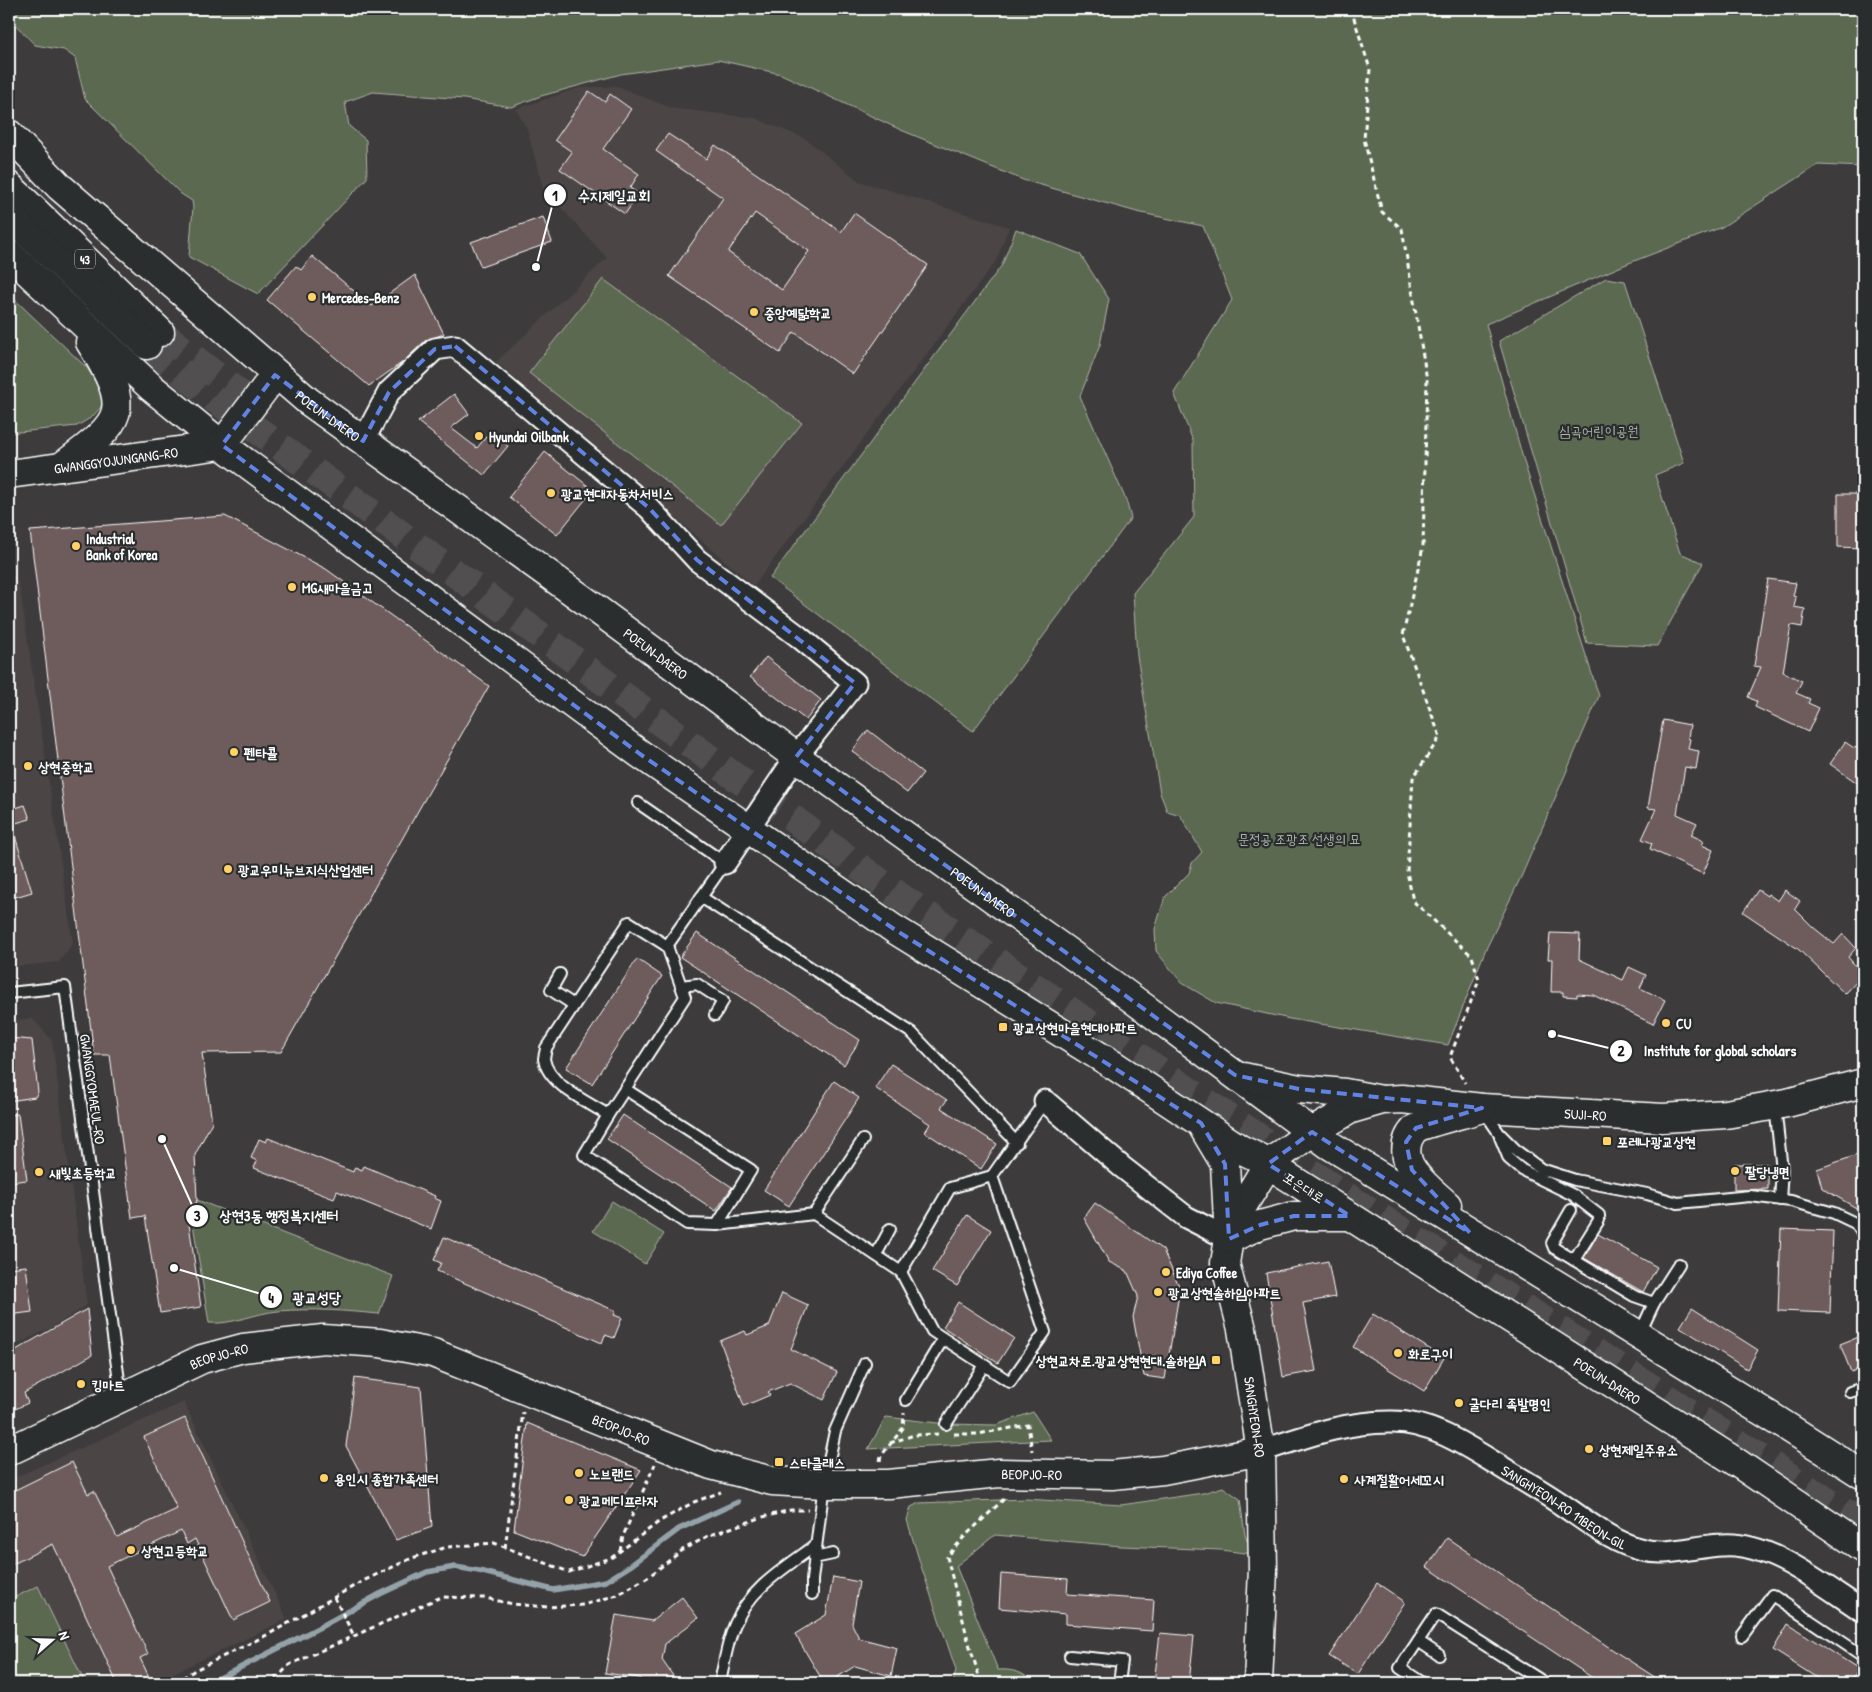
<svg xmlns="http://www.w3.org/2000/svg" width="1872" height="1692" font-family="'Patrick Hand','Poor Story',sans-serif">
	<rect width="100%" height="100%" fill="#3e3b3c"/>
	<filter id="ink" filterUnits="userSpaceOnUse"><feTurbulence type="fractalNoise" baseFrequency=".02" numOctaves="2"/><feDisplacementMap in="SourceGraphic" scale="10" xChannelSelector="R" yChannelSelector="G"/><feConvolveMatrix kernelMatrix="1 2 1 2 8 2 1 2 1" color-interpolation-filters="sRGB"/></filter>
	<g filter="url(#ink)">
		<!-- built -->
		<g fill="#4c4545">
			<polygon points="617,86 671,108 755,118 806,139 859,181 1009,227 996,261 754,586 496,362 607,258 543,188 527,129 516,109 579,88"/>
			<polygon points="9,573 15,576 20,589 73,943 59,962 9,967"/>
			<polygon points="32,1018 52,1040 87,1305 53,1327 9,1348 9,1021"/>
			<polygon points="184,1402 287,1619 153,1683 9,1683 9,1480"/>
		</g>
		<!-- green -->
		<g fill="#5c6951" stroke="#aeb4a8">
			<polygon points="21,9 1863,9 1863,167 1818,165 1722,227 1629,263 1486,324 1524,462 1599,696 1522,875 1485,951 1448,1045 1290,1019 1216,1003 1182,983 1156,951 1155,929 1165,897 1189,873 1192,863 1202,852 1180,815 1167,811 1160,793 1137,656 1133,593 1194,517 1193,441 1174,393 1232,300 1203,226 1137,212 1023,180 901,130 781,74 718,60 621,74 541,96 511,107 464,99 373,92 345,102 349,126 366,140 367,178 258,294 189,257 193,207 192,201 181,194 85,99 75,58 64,50 35,45 11,20"/>
			<polygon points="1016,229 1080,254 1109,299 1100,345 1080,396 1126,500 1131,518 973,731 770,578 1002,265"/>
			<polygon points="1606,278 1625,281 1684,463 1655,475 1680,553 1703,563 1657,646 1587,643 1499,341"/>
			<polygon points="603,279 802,423 721,525 529,373"/>
			<polygon points="9,294 87,368 99,386 103,397 101,407 92,417 77,426 9,433"/>
			<path d="M197,1200L393,1276L379,1314C346,1311 312,1308 278,1311C255,1313 232,1325 209,1323L192,1218Z"/>
			<polygon points="612,1201 664,1234 645,1264 593,1231"/>
			<polygon points="1033,1412 1051,1440 868,1449 886,1417 946,1424 996,1425"/>
			<path d="M1223,1487L1240,1499L1245,1535L1252,1554L1221,1550L1121,1546L995,1535L956,1566L998,1670C1011,1669 1025,1672 1033,1683H953L956,1670L920,1563L907,1520L911,1507L919,1503L1026,1499L1121,1505L1203,1493Z"/>
			<polygon points="38,1586 85,1683 9,1683 9,1600"/>
		</g>
		<g fill="none" stroke-linecap="round" stroke-linejoin="round">
			<!-- stream -->
			<polyline stroke="#94a3aa" stroke-width="5.5" points="210,1683 320,1627 380,1594 427,1572 455,1567 479,1571 553,1590 606,1581 630,1566 679,1529 738,1502"/>
		</g>
		<!-- building -->
		<g fill="#6e5c5b" stroke="#fff" fill-rule="evenodd">
			<polygon points="589,91 605,102 610,94 631,109 603,149 639,174 630,188 639,194 625,214 560,169 572,152 555,140"/>
			<path d="M668,134L706,159L715,145L841,232L854,213L928,265L853,374L794,332L780,353L669,276L723,198L656,151ZM755,213L809,251L782,290L728,252Z"/>
			<polygon points="543,217 552,242 481,267 471,242"/>
			<polygon points="312,256 372,306 415,275 444,334 426,340 403,362 369,386 267,300 296,266 301,270"/>
			<polygon points="454,394 469,414 451,428 477,448 490,432 508,446 484,475 418,422"/>
			<polygon points="545,452 593,490 557,535 509,497"/>
			<polygon points="1838,494 1863,494 1863,548 1838,547"/>
			<polygon points="225,516 326,569 489,686 281,1052 202,1053 212,1122 195,1155 197,1200 194,1209 187,1210 201,1307 160,1313 145,1216 132,1218 110,1055 94,1055 30,531"/>
			<polygon points="1768,579 1796,583 1793,596 1796,597 1794,607 1805,609 1802,627 1791,625 1783,672 1802,681 1796,693 1810,699 1808,703 1819,708 1808,732 1755,707 1757,702 1748,697 1761,667 1754,666"/>
			<polygon points="766,657 821,700 806,720 750,677"/>
			<polygon points="1663,720 1690,725 1688,738 1690,739 1688,749 1699,751 1696,769 1685,767 1677,814 1697,823 1691,835 1704,841 1702,845 1713,850 1703,874 1650,849 1652,843 1642,839 1656,809 1648,808"/>
			<polygon points="868,730 923,773 907,793 852,751"/>
			<polygon points="1845,742 1854,748 1863,746 1863,787 1830,764"/>
			<polygon points="25,805 30,819 9,825 9,810"/>
			<polygon points="12,826 32,892 9,899 9,827"/>
			<polygon points="1758,890 1767,896 1768,894 1778,901 1785,890 1800,901 1795,909 1813,927 1834,944 1843,934 1856,948 1848,957 1863,975 1845,994 1798,949 1743,912"/>
			<polygon points="697,933 860,1040 844,1065 680,957"/>
			<polygon points="1550,933 1580,934 1579,959 1623,980 1629,967 1646,975 1640,988 1665,1000 1653,1024 1593,995 1577,994 1577,997 1563,996 1563,992 1551,992 1552,959 1548,959"/>
			<polygon points="637,959 662,976 592,1084 566,1068"/>
			<polygon points="9,1038 32,1040 38,1092 35,1097 9,1101"/>
			<polygon points="891,1064 947,1100 941,1108 997,1144 981,1169 925,1132 930,1124 875,1088"/>
			<polygon points="834,1081 859,1098 789,1206 764,1190"/>
			<polygon points="18,1114 27,1180 9,1182 9,1115"/>
			<polygon points="623,1115 732,1187 716,1211 607,1139"/>
			<polygon points="268,1138 353,1172 355,1167 362,1170 364,1166 435,1196 434,1198 441,1201 431,1229 337,1191 334,1199 254,1168 257,1161 251,1158 259,1139 266,1142"/>
			<polygon points="1863,1153 1863,1212 1822,1188 1817,1169"/>
			<polygon points="1734,1164 1768,1164 1768,1189 1734,1190"/>
			<polygon points="1095,1203 1163,1250 1180,1288 1165,1379 1144,1376 1133,1317 1138,1296 1127,1271 1109,1262 1084,1218"/>
			<polygon points="967,1215 991,1230 957,1286 932,1271"/>
			<polygon points="1781,1229 1833,1231 1830,1313 1778,1311"/>
			<polygon points="1598,1234 1657,1267 1643,1292 1584,1258"/>
			<polygon points="444,1237 616,1311 614,1315 622,1318 614,1338 605,1335 602,1343 437,1271 441,1263 434,1260"/>
			<polygon points="1328,1261 1335,1297 1303,1303 1316,1371 1283,1377 1266,1273"/>
			<polygon points="26,1266 32,1312 9,1315 9,1268"/>
			<polygon points="782,1293 808,1305 791,1349 837,1372 824,1400 790,1383 768,1392 770,1395 744,1406 720,1341 745,1331 747,1335 769,1326"/>
			<polygon points="958,1302 1014,1338 998,1363 943,1327"/>
			<polygon points="1692,1308 1758,1350 1747,1369 1680,1327"/>
			<polygon points="87,1309 92,1355 24,1393 28,1403 9,1412 9,1354"/>
			<polygon points="1373,1314 1444,1358 1424,1391 1353,1347"/>
			<polygon points="1863,1335 1863,1367 1851,1372 1840,1344"/>
			<polygon points="355,1378 421,1387 432,1527 396,1540 346,1446"/>
			<polygon points="185,1418 270,1602 233,1620 195,1539 187,1544 181,1531 107,1566 148,1654 140,1658 150,1679 142,1683 117,1683 53,1544 9,1566 9,1493 72,1462 88,1494 94,1491 117,1537 177,1509 144,1437"/>
			<polygon points="527,1423 641,1470 582,1557 514,1530"/>
			<polygon points="1447,1538 1619,1654 1664,1683 1600,1683 1427,1567"/>
			<polygon points="1001,1574 1068,1579 1067,1594 1154,1600 1152,1631 1066,1624 1066,1614 999,1608"/>
			<polygon points="833,1577 859,1582 852,1624 859,1638 897,1648 891,1676 855,1666 828,1683 824,1683 795,1634 826,1615"/>
			<polygon points="1377,1583 1405,1602 1358,1674 1329,1656"/>
			<polygon points="682,1597 698,1618 665,1644 662,1660 678,1683 644,1683 640,1678 605,1673 616,1615 652,1621"/>
			<polygon points="1788,1624 1859,1669 1850,1683 1825,1683 1773,1650"/>
			<polygon points="1160,1633 1194,1636 1189,1683 1154,1683"/>
		</g>
		<g fill="none" stroke-linecap="round" stroke-linejoin="round">
			<!-- primary-tunnel -->
			<g stroke="#514f50" stroke-width="28" stroke-dasharray="28 14" stroke-linecap="butt">
				<polyline points="160,332 263,412"/>
				<polyline points="147,345 216,400 898,895 1346,1196 1655,1390 1863,1524"/>
			</g>
			<defs>
				<g id="lane">
					<path d="M638,803L725,863L667,946L629,922L546,1048C546,1051 544,1056 544,1059C548,1085 588,1102 608,1115L584,1155L687,1224L717,1225L814,1214L901,1272L932,1331L1010,1382L1045,1332L992,1176L1045,1101"/>
					<polyline points="701,897 912,1033 1017,1143"/>
					<polyline points="560,974 551,990 574,1005"/>
					<polyline points="681,986 697,984 723,1001 715,1015"/>
					<polyline points="9,993 65,987 121,1395"/>
					<polyline points="625,1089 751,1170 717,1225"/>
					<polyline points="1775,1106 1782,1170 1780,1200"/>
					<polyline points="1484,1111 1499,1133 1518,1152 1541,1169 1575,1180 1647,1194 1678,1203 1750,1196 1791,1201 1834,1213 1855,1223 1863,1234"/>
					<polyline points="608,1115 685,997 667,946"/>
					<polyline points="1500,1137 1509,1159 1522,1170 1573,1195 1599,1215 1599,1220 1574,1260 1634,1296 1654,1303 1640,1333"/>
					<polyline points="1571,1210 1552,1243 1554,1248 1574,1260"/>
					<polyline points="814,1214 863,1140"/>
					<polyline points="876,1255 890,1229"/>
					<polyline points="901,1272 950,1188 992,1176"/>
					<polyline points="1654,1303 1679,1264"/>
					<polyline points="1850,1392 1863,1388"/>
					<polyline points="906,1400 943,1339"/>
					<polyline points="946,1424 984,1365"/>
					<polyline points="814,1558 833,1554"/>
					<polyline points="812,1594 812,1580 824,1484 835,1431 865,1363"/>
					<polyline points="1742,1636 1772,1595 1863,1656"/>
					<polyline points="1418,1641 1439,1655"/>
					<polyline points="1070,1656 1122,1661 1119,1683"/>
					<path d="M720,1683C724,1664 727,1642 735,1624C750,1588 786,1567 816,1545"/>
					<polyline points="1423,1683 1400,1668 1436,1614 1545,1683"/>
				</g>
				<g id="street">
					<polyline points="363,441 389,392 435,349 455,346 649,508 697,560 798,636 855,683 796,757 725,863"/>
					<polyline points="1045,1101 1122,1167 1186,1217 1229,1239"/>
					<path id="s1" d="M1261,1451C1304,1437 1347,1421 1393,1422C1433,1422 1470,1448 1503,1468C1521,1479 1540,1490 1558,1502C1584,1519 1612,1543 1643,1550C1668,1556 1696,1546 1722,1545C1770,1541 1824,1586 1863,1611"/>
				</g>
				<g id="secondary">
					<path id="s2" d="M9,474L222,445"/>
					<path id="s3" d="M9,1451L202,1359L243,1348L323,1339L380,1343L433,1353L711,1465L772,1481L824,1484H889L999,1473L1112,1475L1163,1470L1261,1451"/>
					<path id="s4" d="M1258,1683L1263,1569L1261,1451L1242,1329L1225,1263L1229,1239L1242,1207L1268,1164L1312,1132L1351,1109L1382,1100L1402,1099L1482,1108L1663,1118L1726,1114L1787,1103L1863,1083"/>
				</g>
				<g id="primary">
					<path id="s5" d="M9,134L60,187L308,401L591,605L829,781L1115,986L1328,1144L1770,1416L1863,1475"/>
					<polyline points="9,186 160,332"/>
					<polyline points="9,216 147,345"/>
					<path id="s6" d="M9,254L152,388L222,445L640,754L894,929L1115,1066L1240,1149L1257,1157L1733,1460L1863,1548"/>
					<polyline points="222,445 275,375"/>
					<path d="M61,467C123,420 134,413 90,342"/>
					<polyline points="1243,1077 1299,1089 1345,1093 1382,1100"/>
					<polyline points="1203,1127 1225,1164 1229,1239 1260,1225 1294,1216 1350,1216"/>
					<path d="M1447,1205C1435,1194 1423,1185 1414,1172C1404,1159 1403,1141 1415,1129C1422,1124 1471,1112 1482,1108"/>
				</g>
			</defs>
			<!-- lane casing -->
			<use href="#lane" stroke="#fff" stroke-width="14"/>
			<!-- street casing -->
			<use href="#street" stroke="#fff" stroke-width="25"/>
			<!-- secondary casing -->
			<use href="#secondary" stroke="#fff" stroke-width="31"/>
			<!-- primary casing -->
			<use href="#primary" stroke="#fff" stroke-width="31"/>
			<!-- path -->
			<g stroke="#fff" stroke-width="3" stroke-dasharray="5 4" stroke-linecap="butt">
				<polyline points="1351,9 1370,69 1364,139 1382,212 1402,229 1427,380 1423,547 1403,635 1440,737 1413,778 1407,872 1413,901 1472,956 1479,980 1450,1057 1465,1083"/>
				<polyline points="954,1434 978,1434 1028,1425 1032,1451"/>
				<polyline points="890,1443 914,1435 938,1434"/>
				<polyline points="880,1461 881,1456 903,1428 904,1413"/>
				<polyline points="505,1548 523,1412"/>
				<polyline points="620,1551 623,1536 655,1464"/>
				<polyline points="334,1597 353,1634"/>
				<polyline points="175,1683 195,1670 269,1634 363,1581 412,1558 447,1547 494,1543 569,1572 611,1558 660,1521 694,1502 721,1492"/>
				<polyline points="267,1683 280,1675 289,1665 441,1597 485,1598 513,1604 547,1607 583,1605 617,1595 648,1577 684,1549 710,1535 763,1517 791,1510 808,1510"/>
				<polyline points="981,1683 968,1640 947,1557 963,1538 1003,1500 1004,1496"/>
			</g>
			<!-- lane -->
			<use href="#lane" stroke="#2a2d2e" stroke-width="10"/>
			<!-- street -->
			<use href="#street" stroke="#2a2d2e" stroke-width="21"/>
			<!-- secondary -->
			<use href="#secondary" stroke="#2a2d2e" stroke-width="28"/>
			<!-- primary -->
			<use href="#primary" stroke="#2a2d2e" stroke-width="28"/>
		</g>
	</g>
	<!-- marked area -->
	<path fill="none" stroke="#6183e4" stroke-width="4" stroke-dasharray="10 6" stroke-linejoin="round" d="M455,346L649,508L697,560L855,683L796,757L1235,1075L1299,1089L1482,1108L1416,1128L1406,1142L1412,1170L1470,1233L1312,1132L1268,1164L1350,1216H1294L1260,1225L1229,1239L1225,1164L1201,1123L894,929L640,754L222,445L275,375L363,441L389,392L435,349Z"/>
	<!-- markers -->
	<g fill="#ffd166" stroke="#2a2d2e" stroke-width="2">
		<circle cx="312" cy="297" r="5"/>
		<circle cx="754" cy="312" r="5"/>
		<circle cx="479" cy="436" r="5"/>
		<circle cx="551" cy="493" r="5"/>
		<circle cx="76" cy="546" r="5"/>
		<circle cx="292" cy="587" r="5"/>
		<circle cx="234" cy="752" r="5"/>
		<circle cx="28" cy="766" r="5"/>
		<circle cx="228" cy="869" r="5"/>
		<circle cx="1666" cy="1023" r="5"/>
		<rect x="998" y="1022" width="10" height="10" rx="2.5"/>
		<rect x="1602" y="1136" width="10" height="10" rx="2.5"/>
		<circle cx="1735" cy="1171" r="5"/>
		<circle cx="39" cy="1172" r="5"/>
		<circle cx="1166" cy="1272" r="5"/>
		<circle cx="1158" cy="1292" r="5"/>
		<circle cx="1398" cy="1353" r="5"/>
		<rect x="1211" y="1355" width="10" height="10" rx="2.5"/>
		<circle cx="81" cy="1384" r="5"/>
		<circle cx="1459" cy="1403" r="5"/>
		<circle cx="1589" cy="1449" r="5"/>
		<rect x="774" y="1457" width="10" height="10" rx="2.5"/>
		<circle cx="579" cy="1473" r="5"/>
		<circle cx="324" cy="1478" r="5"/>
		<circle cx="1344" cy="1479" r="5"/>
		<circle cx="569" cy="1500" r="5"/>
		<circle cx="131" cy="1550" r="5"/>
	</g>
	<g text-anchor="middle" dominant-baseline="central" stroke-width="4.5" stroke-linejoin="round" paint-order="stroke">
		<!-- shield labels -->
		<rect fill="#2a2d2e" stroke="#bfc0c0" stroke-width="1" x="75" y="249.5" width="20" height="19" rx="4"/>
		<g font-size="12" font-weight="bold" fill="#fff">
			<text x="85" y="259">43</text>
		</g>
		<!-- poi labels -->
		<g font-size="14" font-weight="bold" fill="#fff" stroke="#2a2d2e" text-anchor="start">
			<text x="322" y="297">Mercedes-Benz</text>
			<text x="764" y="312">중앙예닮학교</text>
			<text x="489" y="436">Hyundai Oilbank</text>
			<text x="561" y="493">광교현대자동차서비스</text>
			<text x="86" y="538">Industrial<tspan x="86" dy="16">Bank of Korea</tspan></text>
			<text x="302" y="587">MG새마을금고</text>
			<text x="244" y="752">펜타콜</text>
			<text x="38" y="766">상현중학교</text>
			<text x="238" y="869">광교우미뉴브지식산업센터</text>
			<text x="1676" y="1023">CU</text>
			<text x="1013" y="1027">광교상현마을현대아파트</text>
			<text x="1617" y="1141">포레나광교상현</text>
			<text x="1745" y="1171">팔당냉면</text>
			<text x="49" y="1172">새빛초등학교</text>
			<text x="1176" y="1272">Ediya Coffee</text>
			<text x="1168" y="1292">광교상현솔하임아파트</text>
			<text x="1408" y="1353">화로구이</text>
			<text x="1206" y="1360" text-anchor="end">상현교차로.광교상현현대.솔하임A</text>
			<text x="91" y="1384">킹마트</text>
			<text x="1469" y="1403">굴다리 족발명인</text>
			<text x="1599" y="1449">상현제일주유소</text>
			<text x="789" y="1462">스타클래스</text>
			<text x="589" y="1473">노브랜드</text>
			<text x="334" y="1478">용인시 종합가족센터</text>
			<text x="1354" y="1479">사계절활어세꼬시</text>
			<text x="579" y="1500">광교메디프라자</text>
			<text x="141" y="1550">상현고등학교</text>
		</g>
		<!-- street labels -->
		<g font-size="14" fill="#fff" stroke="#2a2d2e">
			<text stroke="none"><textPath href="#s5" startOffset="426">POEUN-DAERO</textPath></text>
			<text stroke="none"><textPath href="#s2" startOffset="108">GWANGGYOJUNGANG-RO</textPath></text>
			<text stroke="none"><textPath href="#s5" startOffset="831">POEUN-DAERO</textPath></text>
			<text stroke="none"><textPath href="#s5" startOffset="1236">POEUN-DAERO</textPath></text>
			<text transform="translate(93 1089) rotate(82)">GWANGGYOMAEUL-RO</text>
			<text stroke="none"><textPath href="#s4" startOffset="869">SUJI-RO</textPath></text>
			<text transform="translate(1304 1187) rotate(32)">포은대로</text>
			<text stroke="none"><textPath href="#s3" startOffset="231">BEOPJO-RO</textPath></text>
			<text stroke="none"><textPath href="#s6" startOffset="1959">POEUN-DAERO</textPath></text>
			<text transform="translate(1255 1417) rotate(82)">SANGHYEON-RO</text>
			<text stroke="none"><textPath href="#s3" startOffset="651">BEOPJO-RO</textPath></text>
			<text stroke="none"><textPath href="#s3" startOffset="1071">BEOPJO-RO</textPath></text>
			<text stroke="none"><textPath href="#s1" startOffset="329">SANGHYEON-RO 11BEON-GIL</textPath></text>
		</g>
		<!-- park labels -->
		<g font-size="14" fill="#aeb4a8" stroke="#2a2d2e">
			<text x="1599" y="430">심곡어린이공원</text>
			<text x="1299" y="838">문정공 조광조 선생의 묘</text>
		</g>
	</g>
	<!-- callouts -->
	<path fill="none" stroke="#fff" stroke-width="2" d="M536 267L555 195M1552 1034L1621 1051M162 1139L197 1216M174 1268L271 1297"/>
	<g fill="#fff" stroke="#2a2d2e" stroke-width="2">
		<circle cx="536" cy="267" r="5"/>
		<circle cx="1552" cy="1034" r="5"/>
		<circle cx="162" cy="1139" r="5"/>
		<circle cx="174" cy="1268" r="5"/>
		<circle cx="555" cy="195" r="12"/>
		<circle cx="1621" cy="1051" r="12"/>
		<circle cx="197" cy="1216" r="12"/>
		<circle cx="271" cy="1297" r="12"/>
	</g>
	<g font-size="15" text-anchor="middle" font-weight="bold" fill="#111">
		<text x="555" y="201">1</text>
		<text x="1621" y="1056">2</text>
		<text x="197" y="1221">3</text>
		<text x="271" y="1303">4</text>
	</g>
	<g font-size="15" text-anchor="middle" font-weight="bold" fill="#fff" stroke="#2a2d2e" stroke-width="4.5" stroke-linejoin="round" paint-order="stroke">
		<text x="614" y="201">수지제일교회</text>
		<text x="1720" y="1056">Institute for global scholars</text>
		<text x="279" y="1221">상현3동 행정복지센터</text>
		<text x="317" y="1303">광교성당</text>
	</g>
	<!-- margin -->
	<rect width="1872" height="1692" fill="none" stroke="#2a2d2e" stroke-width="30"/>
	<rect x="15" y="15" width="1842" height="1662" fill="none" stroke="#fff" stroke-width="2" filter="url(#ink)"/>
	<!-- north arrow -->
	<g transform="translate(52 1640) rotate(70)" stroke="#2a2d2e" stroke-width="4" paint-order="stroke">
	<path d="M0-4L9 19L0 12L-9 19Z" fill="#ffffff"/>
	<text y="-8" font-size="14" font-weight="bold" text-anchor="middle" fill="#ffffff">N</text>
	</g>
</svg>
